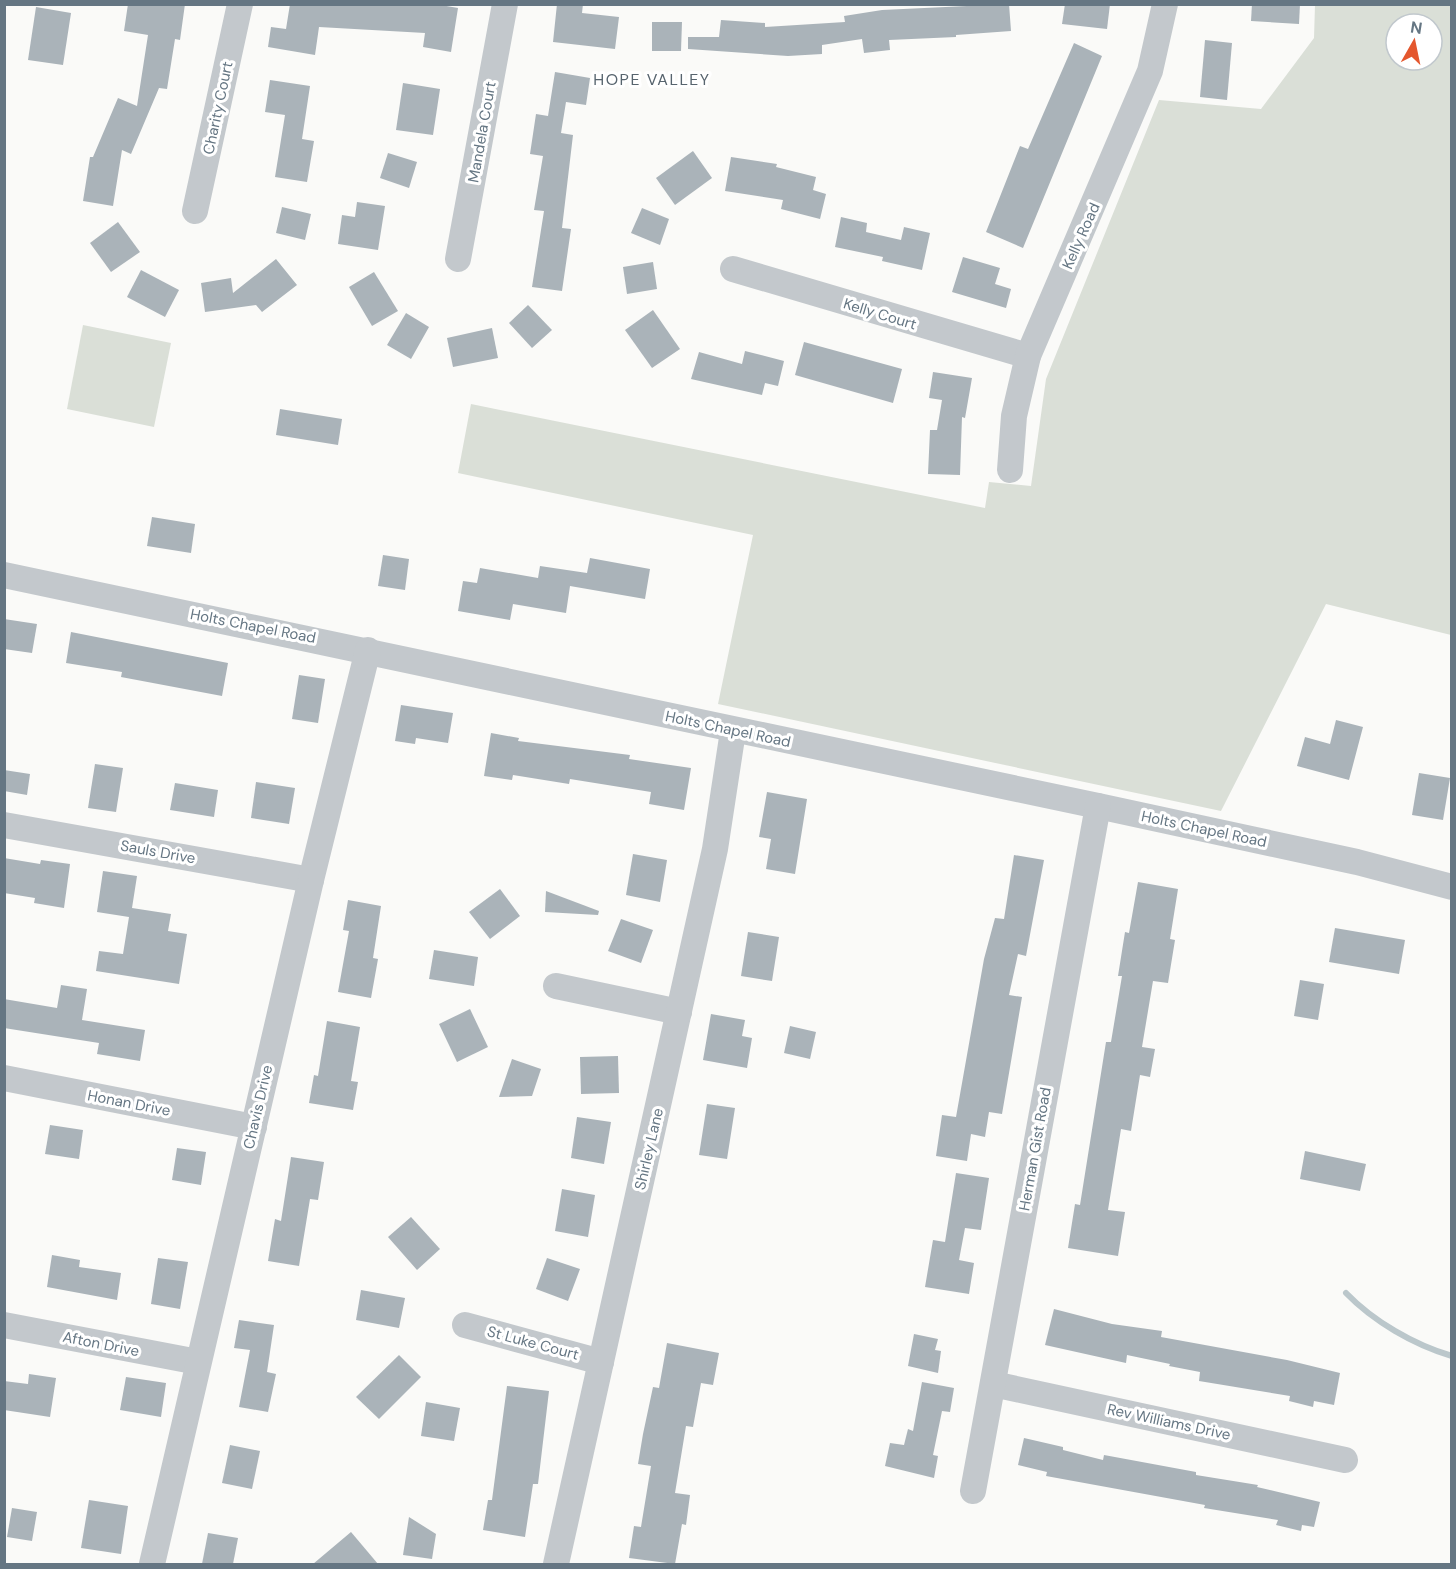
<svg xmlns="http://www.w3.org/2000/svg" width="1456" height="1569" font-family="'DM Sans',sans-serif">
	<rect width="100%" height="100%" fill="#fafaf8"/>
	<!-- green -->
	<g fill="#dadfd7" fill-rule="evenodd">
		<path d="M1315,5H1451V635L1326,604L1221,811L718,704L753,535L458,473L471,404L985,508L989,482L1031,486L1046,379L1159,100L1261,109L1314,38ZM1396,24H1432V60H1396Z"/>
		<polygon points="83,325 171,343 154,427 67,409"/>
	</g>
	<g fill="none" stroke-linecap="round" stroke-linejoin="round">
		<!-- stream -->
		<path stroke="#bbc7cb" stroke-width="6" d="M1346,1293C1373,1321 1414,1345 1452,1356"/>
	</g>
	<!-- building -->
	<g fill="#aab3b9">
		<polygon points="128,4 185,4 180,40 175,39 167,89 159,88 131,154 122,150 113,206 83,201 90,157 93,157 118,98 137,106 148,35 124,31"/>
		<polygon points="290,4 435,4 458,8 451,52 423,47 425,33 319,27 315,55 268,47 271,27 286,29"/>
		<polygon points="557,4 583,4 582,13 619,17 615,49 553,42"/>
		<polygon points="1009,4 1011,31 956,35 956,37 889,40 890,50 864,53 862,39 822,45 822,54 788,56 688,49 688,37 719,37 721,20 765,23 765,27 845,22 844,16 882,10"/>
		<polygon points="1065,4 1110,4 1107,29 1062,24"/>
		<polygon points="1252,4 1300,4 1299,24 1251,21"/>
		<polygon points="36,7 71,13 63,65 28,60"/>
		<polygon points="652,22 682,22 681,51 652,51"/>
		<polygon points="1205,40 1232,43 1227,100 1200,97"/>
		<polygon points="1074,43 1102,56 1023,248 986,232 1020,146 1028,149"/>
		<polygon points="555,72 590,78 586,105 566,102 561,133 573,135 562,228 571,229 562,291 532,287 544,211 534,210 543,156 530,154 536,114 548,116"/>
		<polygon points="270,80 310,86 302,139 314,141 307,182 275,177 285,115 265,112"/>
		<polygon points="403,83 440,89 433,135 396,130"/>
		<polygon points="693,151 712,178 675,205 656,178"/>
		<polygon points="388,153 417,162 409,188 380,178"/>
		<polygon points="731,157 777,164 776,167 816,177 813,190 826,194 820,219 781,209 783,200 725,191"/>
		<polygon points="357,202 385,206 378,250 338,244 342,215 355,217"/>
		<polygon points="282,207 311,214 305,240 276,233"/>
		<polygon points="642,208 669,219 660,245 631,233"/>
		<polygon points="841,217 867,223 866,232 901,240 904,227 930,233 922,270 882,261 883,257 835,247"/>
		<polygon points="118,222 140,252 111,272 90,243"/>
		<polygon points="963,257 1000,268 995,284 1011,289 1006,308 952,292"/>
		<polygon points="276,259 297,285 262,312 256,305 205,312 201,283 231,278 233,293"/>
		<polygon points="653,262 657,289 627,294 623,267"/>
		<polygon points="141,270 179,290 165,317 127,297"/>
		<polygon points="374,272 398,311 372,326 349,287"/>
		<polygon points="528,305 552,330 532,348 509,323"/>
		<polygon points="653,310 680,349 652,368 625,330"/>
		<polygon points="406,313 429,327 411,359 387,345"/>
		<polygon points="492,328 498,358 453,367 447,338"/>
		<polygon points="804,342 902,369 893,403 795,375"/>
		<polygon points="745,351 784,361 778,386 765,383 762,395 691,379 699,352 742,364"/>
		<polygon points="933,372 972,378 965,418 962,417 960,475 928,474 930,430 937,430 942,400 929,398"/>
		<polygon points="280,409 342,419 338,445 276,435"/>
		<polygon points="152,517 195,524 191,553 147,546"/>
		<polygon points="383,555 409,559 405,590 378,586"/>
		<polygon points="590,558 650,569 645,599 570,586 566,613 513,604 510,620 458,611 463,581 477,583 480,568 538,578 540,566 587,573"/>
		<polygon points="4,619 37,624 32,653 4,649"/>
		<polygon points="71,632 228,663 222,696 121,677 122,672 66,663"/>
		<polygon points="299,675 325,679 318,723 292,719"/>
		<polygon points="401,705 453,713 448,743 416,738 415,744 395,741"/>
		<polygon points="1336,720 1363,727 1349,780 1297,766 1305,737 1330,744"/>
		<polygon points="491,733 519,738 518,741 630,755 629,759 691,768 684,810 649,804 651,792 570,779 569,784 513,775 512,780 484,776"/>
		<polygon points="95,764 123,768 116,812 88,808"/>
		<polygon points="4,770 30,774 27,795 4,791"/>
		<polygon points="1419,773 1450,778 1443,820 1412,815"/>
		<polygon points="256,782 295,788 289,824 251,818"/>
		<polygon points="175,783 218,790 214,817 170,810"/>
		<polygon points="767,792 807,799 795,874 766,869 771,839 759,837"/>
		<polygon points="633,854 667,860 660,902 626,895"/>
		<polygon points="1014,855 1044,860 1026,956 1018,954 1009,995 1022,997 1002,1114 989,1112 985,1137 971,1134 967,1161 936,1156 942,1115 956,1117 984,959 995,918 1004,919"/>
		<polygon points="4,858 40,864 41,860 70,864 64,908 34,903 35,898 4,893"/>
		<polygon points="103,871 137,876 132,908 171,914 168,931 187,934 179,984 96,971 99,951 123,954 129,917 97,912"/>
		<polygon points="1138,882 1178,889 1170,939 1175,940 1168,983 1153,981 1142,1047 1155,1049 1150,1077 1140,1075 1131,1131 1121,1129 1108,1210 1125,1212 1118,1256 1068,1248 1075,1204 1080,1205 1106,1042 1111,1042 1122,976 1118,976 1125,932 1129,933"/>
		<polygon points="500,889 520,916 490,939 469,912"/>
		<polygon points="546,891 599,911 598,915 545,912"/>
		<polygon points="348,900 381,906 373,958 378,959 371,998 338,992 349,931 343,930"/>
		<polygon points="621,919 653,930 641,963 608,951"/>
		<polygon points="1335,928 1405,940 1399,974 1329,962"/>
		<polygon points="748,932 779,937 772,981 741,976"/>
		<polygon points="434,950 478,957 474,986 429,979"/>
		<polygon points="1300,980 1324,984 1318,1020 1294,1016"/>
		<polygon points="61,985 87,989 82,1020 145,1030 140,1061 97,1054 99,1043 4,1028 4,999 57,1008"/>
		<polygon points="470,1009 488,1047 457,1062 439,1024"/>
		<polygon points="711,1014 745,1020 742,1036 752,1038 747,1068 703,1060"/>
		<polygon points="327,1021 360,1027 351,1081 358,1082 353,1110 309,1103 314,1075 318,1076"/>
		<polygon points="790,1026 816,1032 810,1059 784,1053"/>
		<polygon points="618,1056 619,1093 581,1094 580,1057"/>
		<polygon points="512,1059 541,1069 532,1096 499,1097"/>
		<polygon points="707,1104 735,1108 727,1159 699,1155"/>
		<polygon points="577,1117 611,1122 604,1164 571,1158"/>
		<polygon points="50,1125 83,1130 79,1159 45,1154"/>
		<polygon points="177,1148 206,1152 201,1185 172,1180"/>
		<polygon points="1305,1151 1366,1164 1360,1191 1300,1179"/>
		<polygon points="291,1157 324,1162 318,1200 310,1199 299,1266 268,1261 275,1219 281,1221"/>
		<polygon points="956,1173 989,1178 981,1230 965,1228 959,1260 974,1263 969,1294 925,1287 933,1240 945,1242"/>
		<polygon points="562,1189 595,1195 588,1237 555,1231"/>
		<polygon points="411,1217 440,1249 417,1270 388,1237"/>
		<polygon points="52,1255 80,1260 79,1267 121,1273 117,1300 47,1287"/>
		<polygon points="158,1258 188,1262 180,1309 151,1304"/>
		<polygon points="547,1258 580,1269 568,1301 536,1289"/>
		<polygon points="361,1290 405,1298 399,1328 356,1320"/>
		<polygon points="1054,1309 1112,1324 1162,1331 1161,1337 1287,1360 1340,1373 1334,1405 1314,1401 1313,1407 1289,1401 1290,1396 1199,1381 1200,1372 1169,1366 1170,1364 1127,1355 1126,1363 1045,1345"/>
		<polygon points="239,1320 274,1325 267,1372 276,1374 268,1412 239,1407 250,1350 234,1348"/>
		<polygon points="914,1334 938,1339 935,1350 941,1351 938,1373 908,1366"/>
		<polygon points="667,1343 719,1353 713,1385 701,1383 693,1427 686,1426 675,1493 690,1495 686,1525 682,1524 675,1564 629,1558 634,1526 641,1527 651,1466 638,1464 643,1434 653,1387 659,1388"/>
		<polygon points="399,1355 421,1377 379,1419 356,1397"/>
		<polygon points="29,1374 56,1378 50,1417 4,1410 4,1381 28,1384"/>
		<polygon points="126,1377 166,1383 161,1417 120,1410"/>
		<polygon points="922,1382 954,1388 950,1412 942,1411 933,1455 938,1456 934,1478 885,1466 890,1443 904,1445 908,1429 913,1431"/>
		<polygon points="507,1386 549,1391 538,1484 533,1484 525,1537 483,1530 488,1500 492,1500"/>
		<polygon points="426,1402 460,1408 454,1441 421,1436"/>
		<polygon points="1024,1438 1063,1447 1063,1450 1103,1460 1104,1455 1196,1472 1196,1475 1258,1485 1257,1487 1320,1502 1314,1527 1302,1525 1301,1531 1276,1525 1278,1520 1204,1508 1205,1505 1046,1476 1047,1472 1018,1465"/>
		<polygon points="230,1445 260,1451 252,1489 222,1483"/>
		<polygon points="89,1500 128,1506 121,1554 81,1548"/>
		<polygon points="12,1508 37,1512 32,1541 7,1537"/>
		<polygon points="409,1517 436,1534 432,1559 403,1555"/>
		<polygon points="351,1532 378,1564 313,1564"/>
		<polygon points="208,1533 238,1538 233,1564 202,1564"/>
	</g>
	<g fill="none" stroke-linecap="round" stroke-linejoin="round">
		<!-- minor -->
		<g stroke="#c3c8cc" stroke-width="26">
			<polyline points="195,211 240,4"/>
			<polyline points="458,259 505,4"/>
			<polyline points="733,269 1028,356"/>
			<polyline points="1010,470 1014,416 1028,356 1150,71 1165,4"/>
			<polyline points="4,575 1098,806 1357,862 1452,887"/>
			<polyline points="4,825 311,880"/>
			<polyline points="556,986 679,1012"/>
			<polyline points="4,1078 254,1127"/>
			<polyline points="4,1325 198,1362"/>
			<polyline points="465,1325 601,1362"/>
			<polyline points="993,1384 1345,1460"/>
			<polyline points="973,1491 1098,806"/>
			<polyline points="152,1564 311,880 368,650"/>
			<polyline points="556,1564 715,849 733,731"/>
		</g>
	</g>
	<g text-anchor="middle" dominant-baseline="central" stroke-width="6" stroke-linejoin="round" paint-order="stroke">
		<!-- street labels -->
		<g font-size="15" fill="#657683" stroke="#fff">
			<text transform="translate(218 108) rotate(-78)">Charity Court</text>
			<text transform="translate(482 132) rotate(-80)">Mandela Court</text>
			<text transform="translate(1081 236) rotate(-66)">Kelly Road</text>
			<text transform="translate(880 314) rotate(17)">Kelly Court</text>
			<text transform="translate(253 626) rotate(11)">Holts Chapel Road</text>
			<text transform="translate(728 729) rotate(12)">Holts Chapel Road</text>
			<text transform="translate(1204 829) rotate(12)">Holts Chapel Road</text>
			<text transform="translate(158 852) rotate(10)">Sauls Drive</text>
			<text transform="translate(129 1103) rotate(11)">Honan Drive</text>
			<text transform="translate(258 1107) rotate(-77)">Chavis Drive</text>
			<text transform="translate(649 1149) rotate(-77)">Shirley Lane</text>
			<text transform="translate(1035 1149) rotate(-80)">Herman Gist Road</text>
			<text transform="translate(533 1343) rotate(15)">St Luke Court</text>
			<text transform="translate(101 1344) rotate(11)">Afton Drive</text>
			<text transform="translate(1169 1422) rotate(12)">Rev Williams Drive</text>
		</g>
		<!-- neighbourhood labels -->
		<g font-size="16" letter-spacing="1.5" fill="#57646e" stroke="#fff">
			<text x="652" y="79">HOPE VALLEY</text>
		</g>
	</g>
	<!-- border -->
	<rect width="1456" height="1569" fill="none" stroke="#657683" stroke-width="12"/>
	<!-- north arrow -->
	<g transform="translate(1414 42) rotate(9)"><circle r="28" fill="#ffffff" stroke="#c1c8cd" stroke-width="1.5"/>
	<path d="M0-4.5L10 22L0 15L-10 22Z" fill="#e4572e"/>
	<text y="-9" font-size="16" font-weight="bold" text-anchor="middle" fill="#657683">N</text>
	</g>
</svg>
